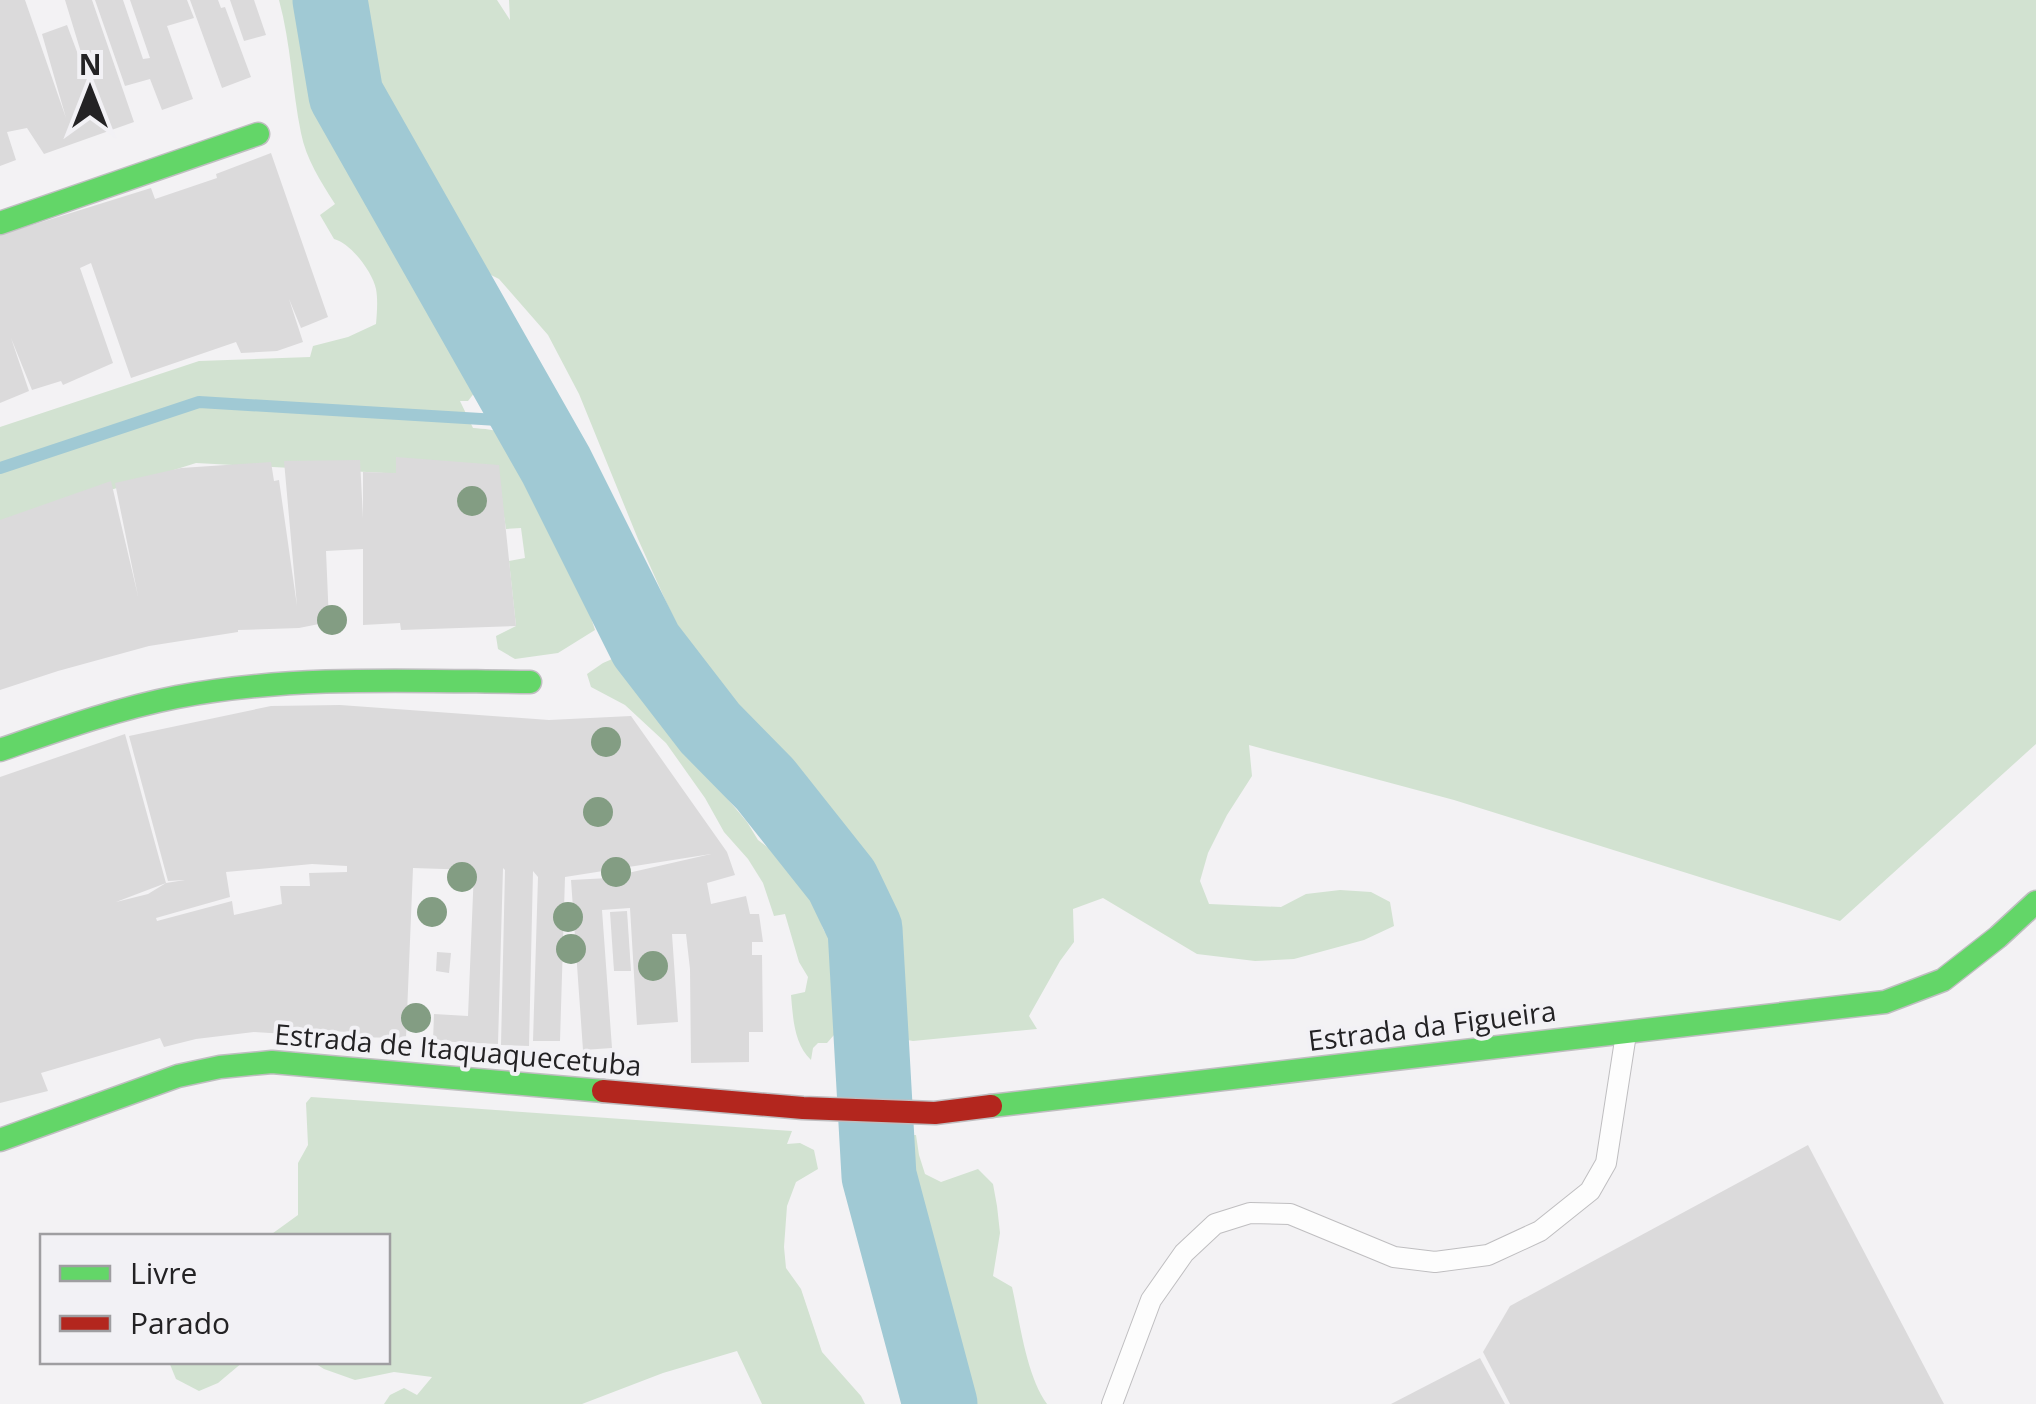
<svg xmlns="http://www.w3.org/2000/svg" width="2036" height="1404" font-family="'Open Sans',sans-serif">
	<rect width="100%" height="100%" fill="#f3f2f4"/>
	<!-- green -->
	<g fill="#d2e2d1">
		<path d="M279,0H309L330,106L365,165L420,270L444,325L480,369L482,383L468,401H460L473,428C489,429 521,433 533,444C566,473 565,522 574,561C579,584 588,607 595,630L558,653L515,659L498,649L496,636L516,626L509,561L525,558L521,528L506,529L498,479L196,463L0,525V427L199,361L310,357L313,346L348,337L376,324C377,312 378,300 376,289C373,273 351,243 334,239L320,215L335,204C321,182 306,159 301,133C292,89 291,44 279,0Z"/>
		<polygon points="339,0 497,0 510,20 509,0 2036,0 2036,744 1840,921 1454,800 1249,745 1252,776 1227,815 1208,853 1200,881 1209,904 1281,907 1306,894 1340,890 1371,892 1390,902 1394,926 1364,940 1294,959 1255,961 1197,954 1103,898 1073,909 1074,942 1060,961 1029,1016 1037,1029 913,1041 891,1037 876,1008 875,949 872,925 859,896 854,854 807,805 742,710 684,642 638,539 579,394 548,335 499,279 473,266 458,243 458,225 422,185 403,149 374,104 356,58"/>
		<path d="M626,653L642,695L662,708L685,748L747,822L758,840L770,849L790,873L805,881L822,899C818,928 822,936 848,949L847,966L851,975L845,983L841,1027L827,1043H818L813,1048L811,1060C794,1044 793,1018 791,995L805,992L808,977L799,962L785,914L774,916L763,883L748,859L724,832L705,798L666,743L625,705L591,687L587,674L603,663Z"/>
		<polygon points="311,1097 792,1131 787,1144 800,1143 814,1150 818,1169 796,1182 787,1206 784,1247 786,1268 801,1289 822,1352 861,1396 865,1404 762,1404 737,1351 663,1373 582,1404 384,1404 390,1395 404,1388 417,1395 432,1377 394,1372 355,1380 324,1369 313,1362 388,1362 388,1236 269,1236 298,1215 298,1163 308,1145 306,1103"/>
		<path d="M844,1135H916L919,1155L925,1174L941,1182L978,1169L993,1184L997,1206L1000,1233L993,1276L1012,1287C1020,1322 1026,1375 1047,1404H927L923,1364V1289L921,1264L907,1247L893,1217L896,1197L904,1182C892,1147 889,1166 865,1153C857,1149 851,1141 844,1135Z"/>
		<polygon points="169,1362 243,1362 218,1383 199,1391 176,1379"/>
	</g>
	<g fill="none" stroke-linecap="round" stroke-linejoin="round">
		<!-- stream -->
		<polyline stroke="#a0c9d4" stroke-width="12" points="0,468 199,402 531,422"/>
		<!-- river -->
		<polyline stroke="#a0c9d4" stroke-width="75" points="330,0 346,95 556,465 646,645 710,728 765,784 842,881 865,929 879,1176 940,1404"/>
	</g>
	<!-- building -->
	<g fill="#dbdadb" fill-rule="evenodd">
		<polygon points="0,0 25,0 66,118 42,34 67,25 98,108 65,0 92,0 134,122 44,154 27,128 7,132 16,160 0,166"/>
		<polygon points="95,0 123,0 143,59 150,58 130,0 187,0 194,18 167,26 193,99 162,110 150,79 125,86"/>
		<polygon points="190,0 218,0 221,8 225,7 251,77 222,88"/>
		<polygon points="230,0 254,0 266,35 244,41"/>
		<polygon points="271,153 328,317 301,328 289,299 303,342 277,351 241,353 236,342 131,378 91,263 80,268 113,363 63,385 61,381 32,390 11,338 29,391 0,403 0,235 151,188 155,199 217,178 216,174"/>
		<polygon points="396,457 499,465 516,626 401,630 400,623 363,625 363,549 326,551 329,622 299,628 238,630 238,632 149,646 58,671 0,690 0,520 111,481 138,596 115,483 181,468 271,462 274,481 279,480 297,606 284,461 360,460 363,518 363,472 396,473"/>
		<path d="M340,705L549,720L631,716L727,852L735,875L707,883L711,904L746,896L750,914H759L763,942H752V955H762L763,1032H749V1062L691,1063L690,969L686,934H672L678,1022L637,1025L630,908L602,910L612,1048L583,1050L571,880L628,877V873L711,854L565,877L560,1041H533L538,877L533,871L529,1046L501,1045L505,870L503,868L498,1044L433,1041L434,1014L468,1016L474,870L413,868L406,1038L346,1037L347,1032L317,1030L286,1034L254,1032L196,1039L164,1047L160,1038L41,1073L48,1091L0,1103V777L125,734L166,883L116,902L148,894L166,883L185,880L168,881L129,736L271,706ZM312,864L347,866V872L309,873L310,886H280L282,904L234,915L232,901L157,921L156,918L230,897L226,872Z"/>
		<polygon points="627,911 631,971 614,971 610,912"/>
		<polygon points="437,952 451,953 449,973 436,971"/>
		<polygon points="1808,1145 1944,1404 1510,1404 1483,1352 1510,1306"/>
		<polygon points="1480,1358 1505,1404 1391,1404"/>
	</g>
	<g fill="none" stroke-linecap="round" stroke-linejoin="round">
		<defs>
			<polyline id="lane" points="1112,1404 1151,1300 1184,1253 1215,1224 1250,1213 1290,1214 1394,1257 1435,1262 1488,1255 1540,1231 1590,1191 1606,1163 1626,1034"/>
			<g id="fast">
				<polyline points="0,223 258,134"/>
				<path d="M0,750C58,730 116,709 177,697C293,675 412,681 530,682"/>
				<polyline points="991,1106 1885,1002 1943,980 1998,937 2036,902"/>
				<polyline points="0,1140 178,1076 220,1067 272,1062 603,1091"/>
			</g>
			<polyline id="jam" points="603,1091 803,1108 935,1113 991,1106"/>
		</defs>
		<!-- lane casing -->
		<use href="#lane" stroke="#bfbec0" stroke-width="22"/>
		<!-- fast casing -->
		<use href="#fast" stroke="#bfbec0" stroke-width="25"/>
		<!-- jam casing -->
		<use href="#jam" stroke="#bfbec0" stroke-width="25"/>
		<!-- lane -->
		<use href="#lane" stroke="#fdfdfd" stroke-width="20"/>
		<!-- fast -->
		<use href="#fast" stroke="#63d668" stroke-width="22"/>
		<!-- jam -->
		<use href="#jam" stroke="#b3261e" stroke-width="22"/>
	</g>
	<!-- trees -->
	<g fill="#839d83">
		<circle cx="472" cy="501" r="15"/>
		<circle cx="332" cy="620" r="15"/>
		<circle cx="606" cy="742" r="15"/>
		<circle cx="598" cy="812" r="15"/>
		<circle cx="616" cy="872" r="15"/>
		<circle cx="462" cy="877" r="15"/>
		<circle cx="432" cy="912" r="15"/>
		<circle cx="568" cy="917" r="15"/>
		<circle cx="571" cy="949" r="15"/>
		<circle cx="653" cy="966" r="15"/>
		<circle cx="416" cy="1018" r="15"/>
	</g>
	<g text-anchor="middle" dominant-baseline="central" stroke-width="8" stroke-linejoin="round" paint-order="stroke">
		<!-- street labels -->
		<g font-size="28" fill="#232224" stroke="#f2f1f5">
			<text transform="translate(1432 1025) rotate(-7)">Estrada da Figueira</text>
			<text transform="translate(458 1049) rotate(5)">Estrada de Itaquaquecetuba</text>
		</g>
	</g>
	<!-- legend -->
	<rect x="40" y="1234" width="350" height="130" fill="#f2f1f5" stroke="#9f9ea1" stroke-width="2.5"/>
	<rect x="60" y="1266" width="50" height="15" fill="#63d668" stroke="#9f9ea1" stroke-width="2.5"/>
	<text x="130" y="1284" font-size="30" fill="#232224">Livre</text>
	<rect x="60" y="1316" width="50" height="15" fill="#b3261e" stroke="#9f9ea1" stroke-width="2.5"/>
	<text x="130" y="1334" font-size="30" fill="#232224">Parado</text>
	<!-- north arrow -->
	<g transform="translate(90 90)" stroke="#f2f1f5" stroke-width="8" paint-order="stroke">
	<path d="M0-8L18 38L0 25L-18 38Z" fill="#232224"/>
	<text y="-15" font-size="28" font-weight="bold" text-anchor="middle" fill="#232224">N</text>
	</g>
</svg>
